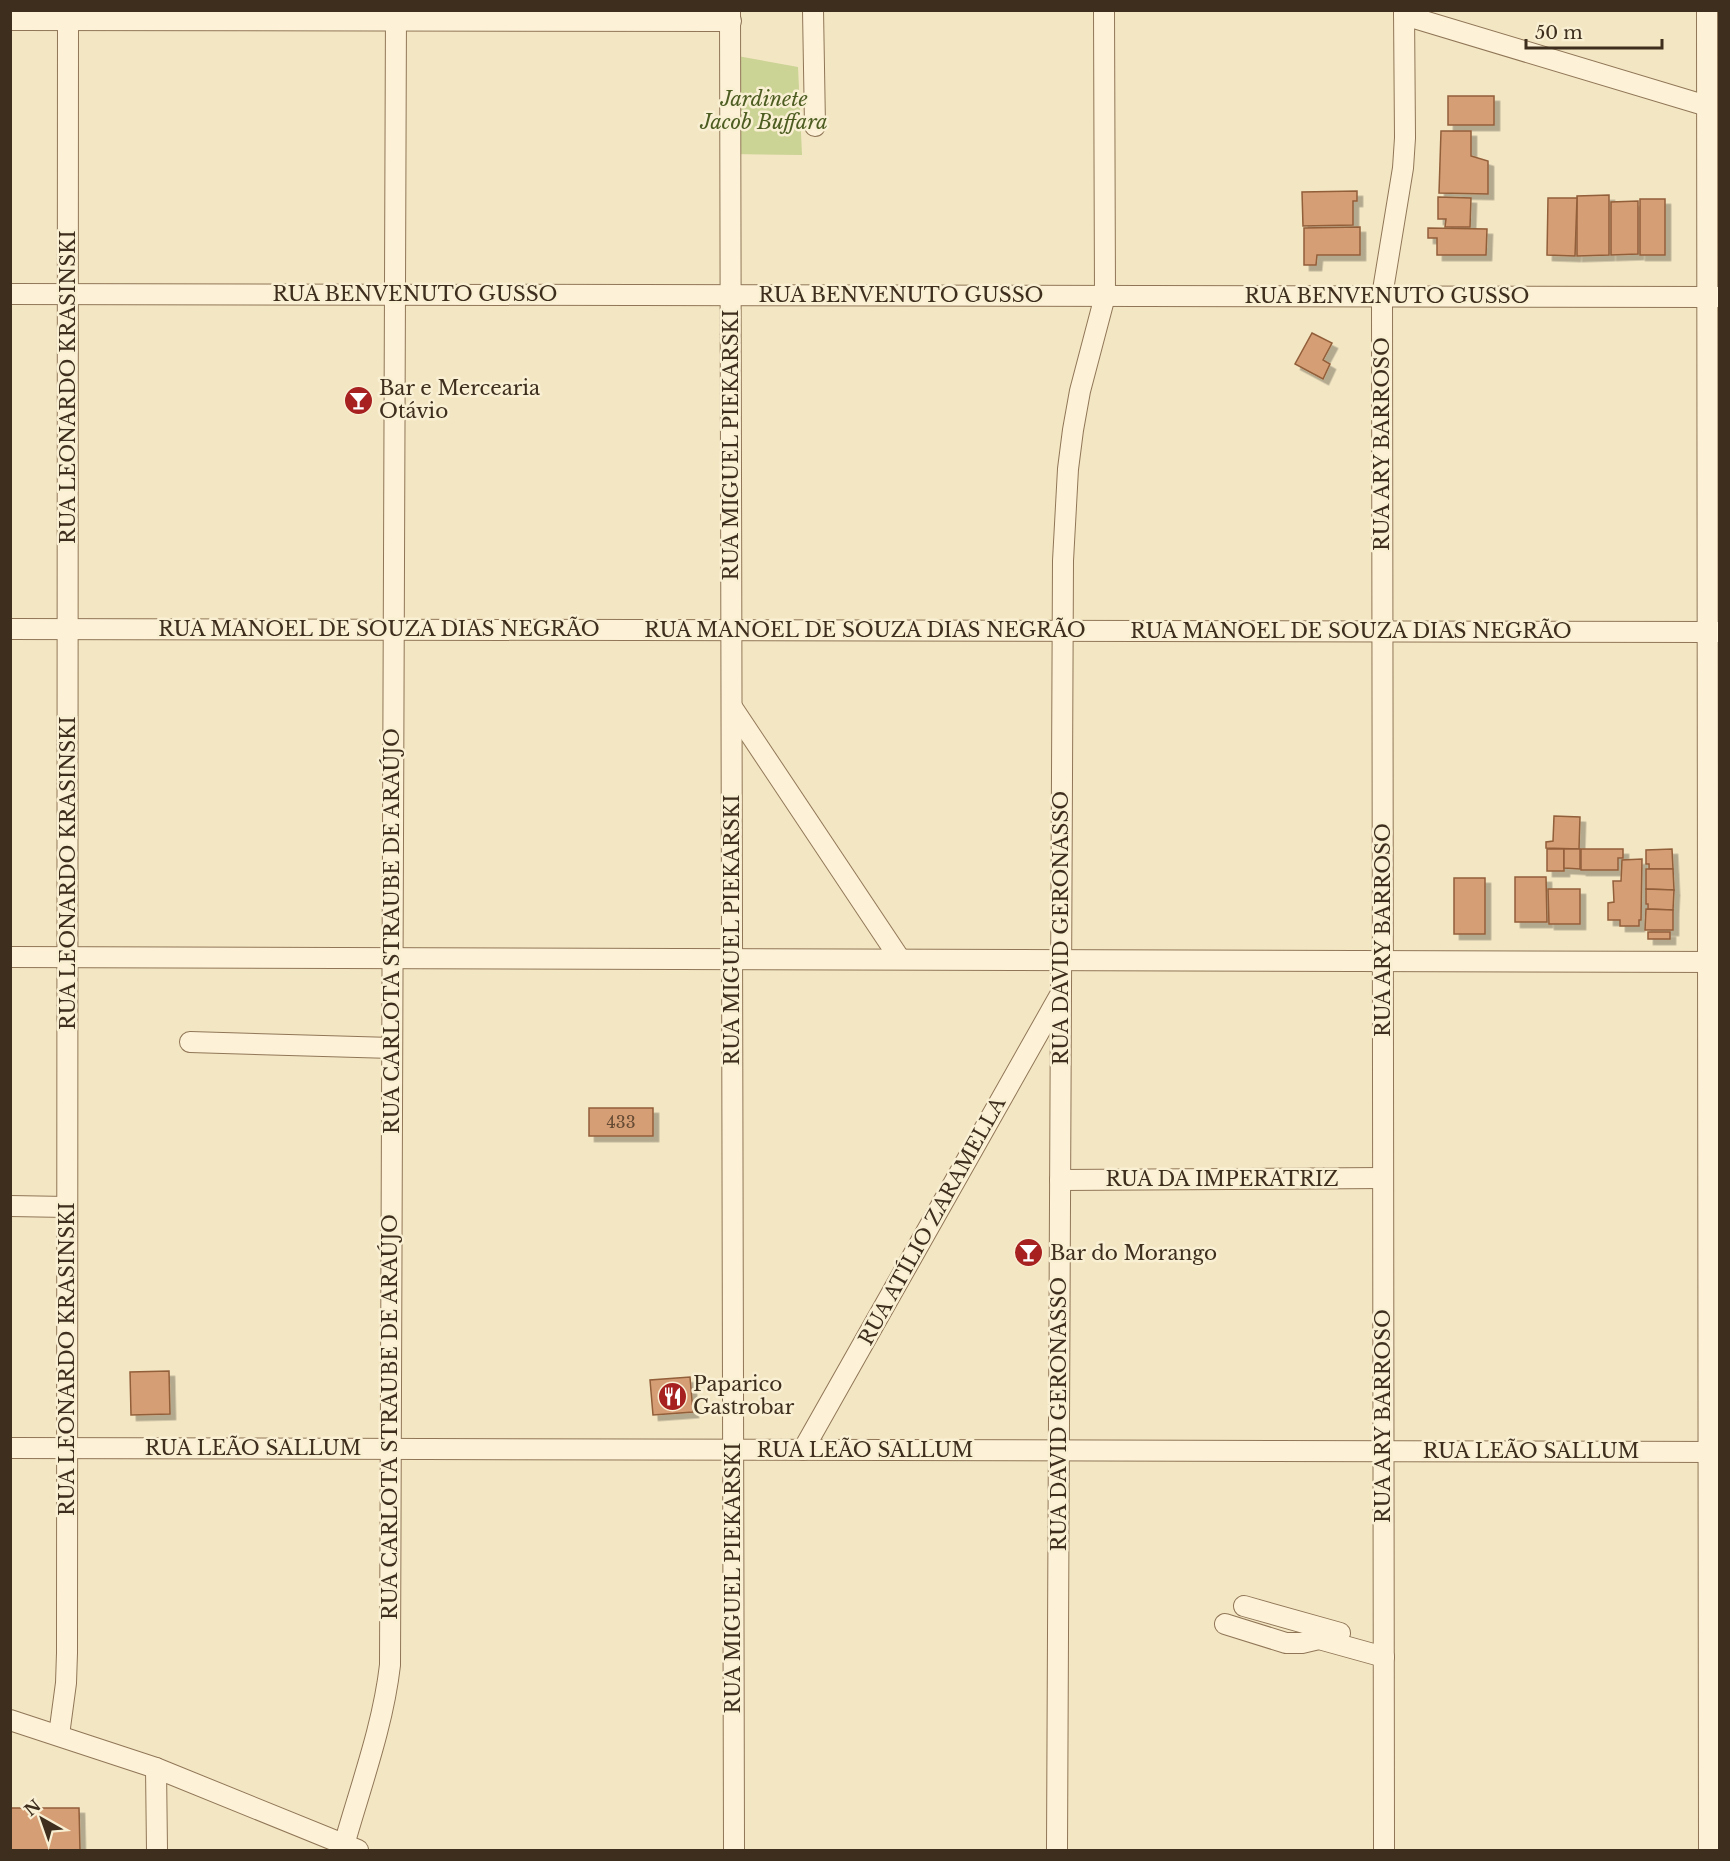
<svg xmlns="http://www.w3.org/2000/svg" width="1730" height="1861" font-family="'Libre Baskerville',serif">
	<defs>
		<filter id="shadow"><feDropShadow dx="5.5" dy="5.5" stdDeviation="0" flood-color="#0004"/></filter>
	</defs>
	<rect width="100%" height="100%" fill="#f3e6c3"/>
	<!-- green -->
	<polygon fill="#cbd395" points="726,54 798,67 802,155 729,154"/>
	<!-- building -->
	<g fill="#d69e74" stroke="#925e3a" stroke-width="1.5" filter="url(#shadow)">
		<rect x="1448" y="96" width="46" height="29"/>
		<polygon points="1441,131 1471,131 1471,156 1488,161 1488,194 1439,193"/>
		<polygon points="1357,191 1357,201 1353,201 1353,225 1303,226 1302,192"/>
		<polygon points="1609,195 1609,255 1577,256 1577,196"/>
		<polygon points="1438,197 1471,198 1470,227 1445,227 1446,219 1438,219"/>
		<polygon points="1548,198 1577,198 1575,256 1547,255"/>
		<rect x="1640" y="199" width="25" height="56"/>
		<polygon points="1638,201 1638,254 1611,255 1611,202"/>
		<polygon points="1360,227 1360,255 1317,255 1316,265 1304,265 1304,228"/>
		<polygon points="1428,228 1487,229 1486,255 1437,255 1437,238 1428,238"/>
		<polygon points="1312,333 1332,343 1323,360 1330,364 1323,379 1295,364"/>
		<polygon points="1554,816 1580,817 1579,849 1546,848 1546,842 1553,841"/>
		<rect x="1547" y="849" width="17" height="22"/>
		<polygon points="1564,849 1580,849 1580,869 1564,868"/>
		<polygon points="1581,849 1623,849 1623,858 1618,858 1618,870 1581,870"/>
		<polygon points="1672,849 1673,869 1649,869 1649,864 1646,864 1646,850"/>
		<polygon points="1642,859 1641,920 1639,920 1639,926 1620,926 1620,920 1608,920 1608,903 1614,902 1613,881 1621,881 1622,860"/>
		<polygon points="1646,869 1673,869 1674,890 1646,889"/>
		<polygon points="1515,877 1546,877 1547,922 1515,922"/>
		<rect x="1454" y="878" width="31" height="56"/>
		<polygon points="1548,889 1580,889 1580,924 1549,924"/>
		<polygon points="1646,889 1674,890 1673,910 1648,909 1648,904 1646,904"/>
		<polygon points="1646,909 1673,910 1673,930 1645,930"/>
		<rect x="1648" y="932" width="22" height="7"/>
		<rect x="589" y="1108" width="64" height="28"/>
		<polygon points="169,1371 170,1414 131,1415 130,1372"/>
		<polygon points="690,1377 693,1412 653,1415 650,1380"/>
		<polygon points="10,1808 79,1808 80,1850 10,1850"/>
	</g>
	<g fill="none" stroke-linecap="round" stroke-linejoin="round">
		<defs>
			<g id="minor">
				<polyline points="730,10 734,1850"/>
				<polyline points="813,10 815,126"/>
				<polyline points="1707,10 1709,1850"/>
				<polyline points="1404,15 1707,106"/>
				<polyline points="10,20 731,21"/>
				<polyline points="10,294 1720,297"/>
				<polyline points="10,629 1720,632"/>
				<polyline points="732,707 900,959"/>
				<polyline points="10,957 1720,962"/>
				<polyline points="190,1042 392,1048"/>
				<polyline points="1060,1180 1383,1178"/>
				<polyline points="10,1206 67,1207"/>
				<polyline points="10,1448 1720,1452"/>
				<polyline points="803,1450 1060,995"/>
				<polyline points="1244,1606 1340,1633"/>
				<polyline points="1225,1624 1286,1643 1302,1643 1319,1639 1384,1657"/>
				<polyline points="10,1720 156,1768 358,1850"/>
				<polyline points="59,1735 66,1683 67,1653 68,10"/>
				<polyline points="156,1768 157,1850"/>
				<path d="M344,1845C361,1785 383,1726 390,1665L396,10"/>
				<polyline points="1057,1850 1063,561 1068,469 1073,430 1080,391 1105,296 1104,10"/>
				<polyline points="1384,1850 1382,296 1403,168 1405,138 1404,10"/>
			</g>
		</defs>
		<!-- minor casing -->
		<use href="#minor" stroke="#907657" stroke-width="22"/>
		<!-- minor -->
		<use href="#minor" stroke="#fdf2d7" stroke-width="20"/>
	</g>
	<!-- icons -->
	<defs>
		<symbol id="bar-disc" viewBox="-11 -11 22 22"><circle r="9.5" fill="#a62120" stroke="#f9efd3"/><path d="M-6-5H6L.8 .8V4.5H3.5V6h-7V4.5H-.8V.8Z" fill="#fff"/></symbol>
		<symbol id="restaurant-disc" viewBox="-11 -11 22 22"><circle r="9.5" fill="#a62120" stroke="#f9efd3"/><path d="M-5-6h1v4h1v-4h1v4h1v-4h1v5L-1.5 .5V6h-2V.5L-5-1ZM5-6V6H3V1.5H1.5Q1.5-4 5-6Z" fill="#fff"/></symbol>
	</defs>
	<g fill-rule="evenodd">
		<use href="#bar-disc" x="342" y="384" width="33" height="33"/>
		<use href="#bar-disc" x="1012" y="1236" width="33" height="33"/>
		<use href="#restaurant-disc" x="656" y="1380" width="33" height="33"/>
	</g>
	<g text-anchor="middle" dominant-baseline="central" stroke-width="5" stroke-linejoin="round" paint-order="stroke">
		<!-- number labels -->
		<g font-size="16" fill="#644a33">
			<text x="621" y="1122">433</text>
		</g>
		<!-- park labels -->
		<g font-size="20" font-style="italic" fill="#4d5d21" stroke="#f9efd3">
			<text x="764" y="99">Jardinete<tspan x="764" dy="23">Jacob Buffara</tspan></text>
		</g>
		<!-- street labels -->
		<g font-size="20" fill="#3e2e1d" stroke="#f9efd3">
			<text x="415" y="294">RUA BENVENUTO GUSSO</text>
			<text x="901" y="295">RUA BENVENUTO GUSSO</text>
			<text x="1387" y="296">RUA BENVENUTO GUSSO</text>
			<text transform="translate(68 387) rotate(-90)">RUA LEONARDO KRASINSKI</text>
			<text transform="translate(1382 444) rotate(-90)">RUA ARY BARROSO</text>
			<text transform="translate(731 445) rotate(-90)">RUA MIGUEL PIEKARSKI</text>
			<text x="379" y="629">RUA MANOEL DE SOUZA DIAS NEGRÃO</text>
			<text x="865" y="630">RUA MANOEL DE SOUZA DIAS NEGRÃO</text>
			<text x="1351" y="631">RUA MANOEL DE SOUZA DIAS NEGRÃO</text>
			<text transform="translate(68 873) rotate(-90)">RUA LEONARDO KRASINSKI</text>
			<text transform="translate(1061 928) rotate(-90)">RUA DAVID GERONASSO</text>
			<text transform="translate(732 930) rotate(-90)">RUA MIGUEL PIEKARSKI</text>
			<text transform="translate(1383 930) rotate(-90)">RUA ARY BARROSO</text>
			<text transform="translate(392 931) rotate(-90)">RUA CARLOTA STRAUBE DE ARAÚJO</text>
			<text x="1222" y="1179">RUA DA IMPERATRIZ</text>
			<text transform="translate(932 1221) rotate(-61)">RUA ATÍLIO ZARAMELLA</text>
			<text transform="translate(67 1359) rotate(-90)">RUA LEONARDO KRASINSKI</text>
			<text transform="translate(1059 1414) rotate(-90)">RUA DAVID GERONASSO</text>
			<text transform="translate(1383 1416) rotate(-90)">RUA ARY BARROSO</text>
			<text transform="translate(390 1417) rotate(-90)">RUA CARLOTA STRAUBE DE ARAÚJO</text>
			<text x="253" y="1448">RUA LEÃO SALLUM</text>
			<text x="865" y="1450">RUA LEÃO SALLUM</text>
			<text x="1531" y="1451">RUA LEÃO SALLUM</text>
			<text transform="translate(733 1578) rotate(-90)">RUA MIGUEL PIEKARSKI</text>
		</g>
		<!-- poi labels -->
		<g font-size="20" fill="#3e2e1d" stroke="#f9efd3" text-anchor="start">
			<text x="379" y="388">Bar e Mercearia<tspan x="379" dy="23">Otávio</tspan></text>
			<text x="1050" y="1253">Bar do Morango</text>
			<text x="693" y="1384">Paparico<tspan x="693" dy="23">Gastrobar</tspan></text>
		</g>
	</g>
	<!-- border -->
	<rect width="1730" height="1861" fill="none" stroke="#3e2e1d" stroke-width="24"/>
	<!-- north arrow -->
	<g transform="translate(42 1819) rotate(320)" stroke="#f9efd3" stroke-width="4.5" paint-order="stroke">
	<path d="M0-4.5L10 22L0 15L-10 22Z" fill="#3e2e1d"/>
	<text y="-9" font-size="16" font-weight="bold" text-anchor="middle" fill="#3e2e1d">N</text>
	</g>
	<!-- scale -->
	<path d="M1526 39v9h136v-9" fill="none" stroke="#3e2e1d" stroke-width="3"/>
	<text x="1535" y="39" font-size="18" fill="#3e2e1d" stroke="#f9efd3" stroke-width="4.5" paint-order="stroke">50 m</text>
</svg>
